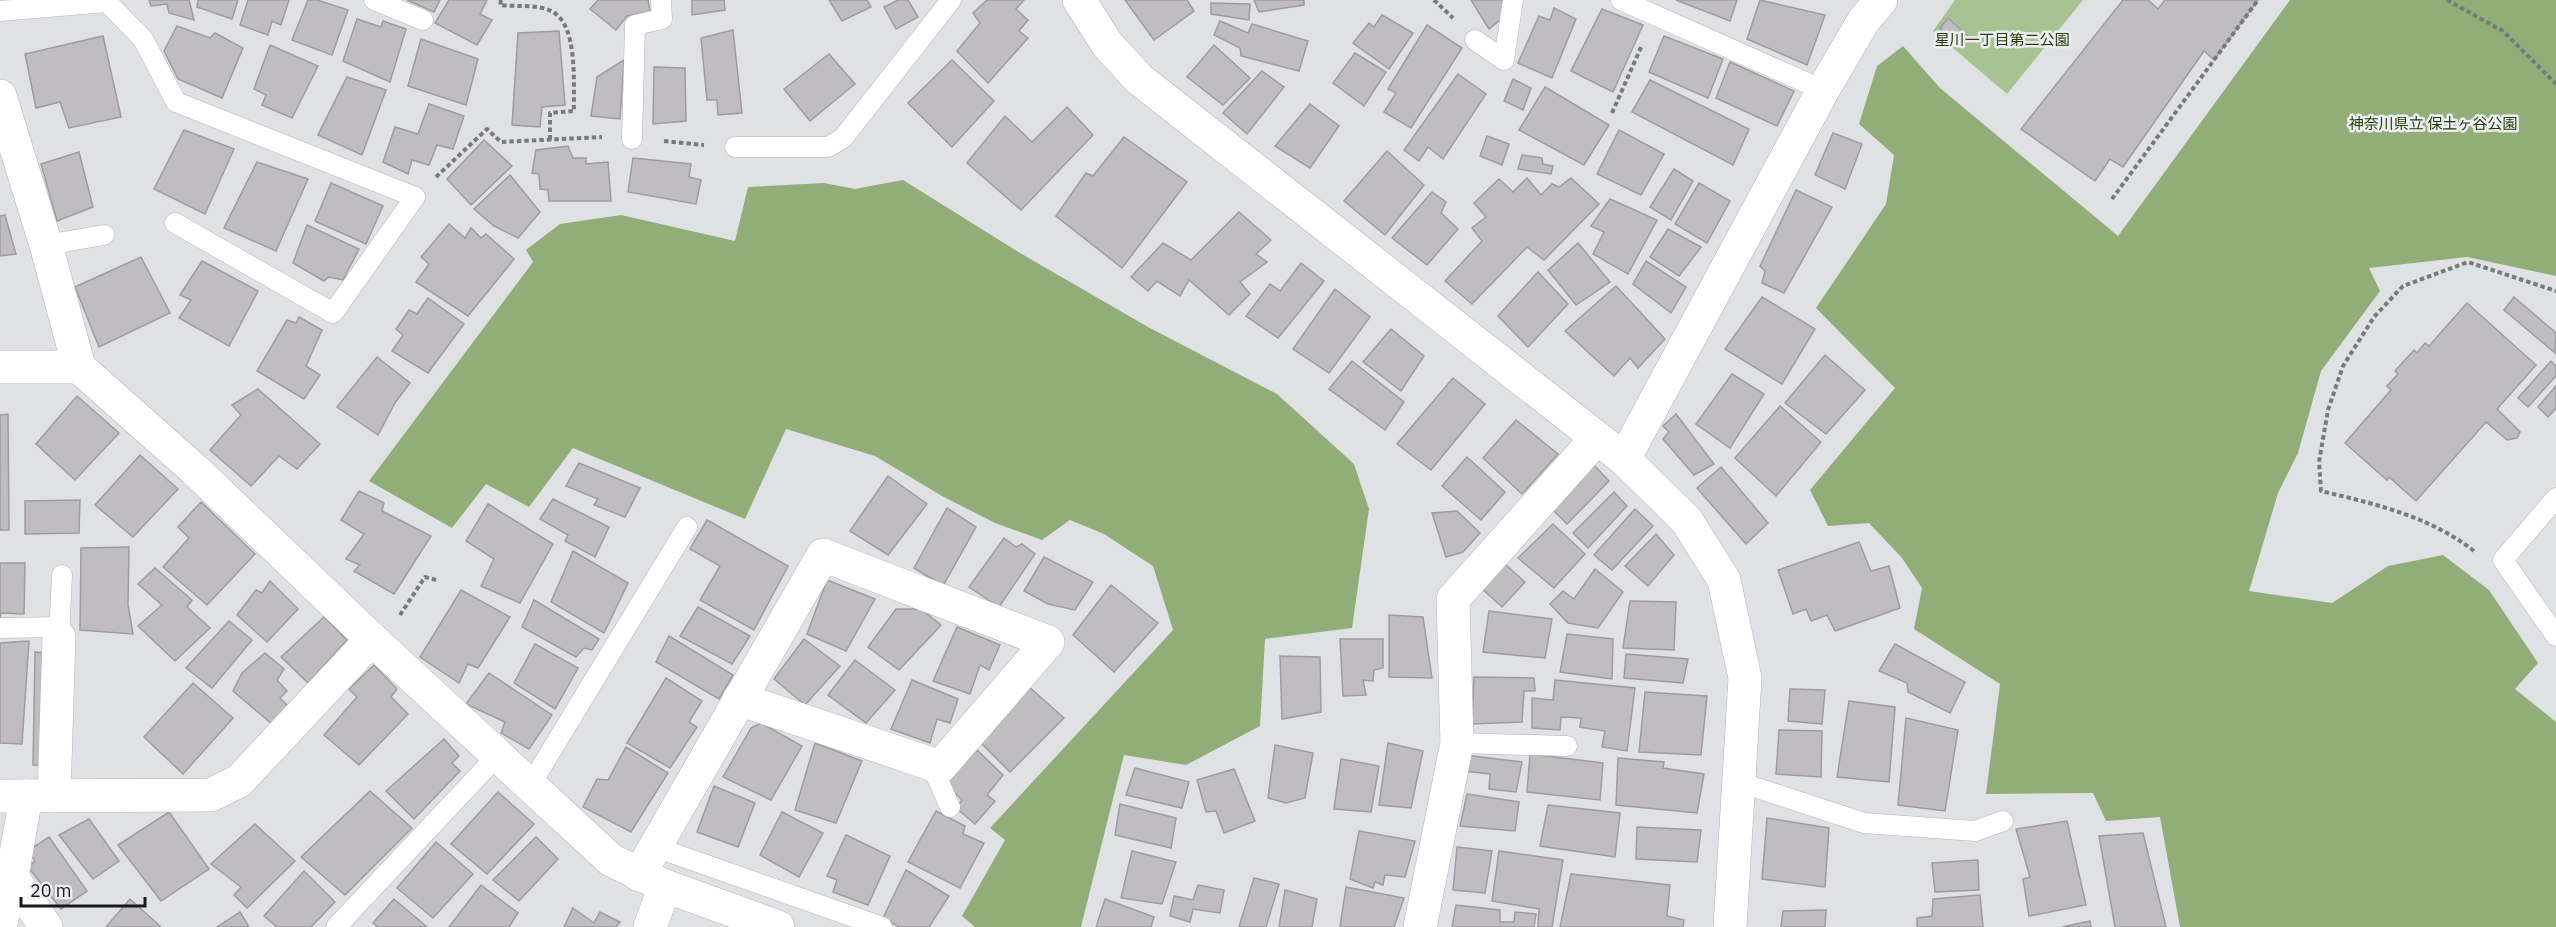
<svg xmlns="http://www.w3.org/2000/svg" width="2556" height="927" font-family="'IBM Plex Sans','Noto Sans JP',sans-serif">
	<rect width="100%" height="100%" fill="#e0e1e5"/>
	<!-- green -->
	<polygon fill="#a8c392" points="1955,0 2083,0 2007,94 1933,31"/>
	<!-- forest -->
	<g fill="#91ae78">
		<polygon points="2290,0 2556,0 2556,276 2467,257 2369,268 2380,291 2321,371 2298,453 2278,493 2249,591 2332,603 2388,566 2443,555 2489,590 2538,663 2515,689 2556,722 2556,927 2180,927 2160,817 2106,821 2093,793 1986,794 2000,684 1914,629 1922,588 1902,558 1869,523 1828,526 1810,490 1895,388 1816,308 1886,204 1894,155 1859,124 1877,66 1903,46 1940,88 2118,236"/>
		<polygon points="903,180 1020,253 1148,327 1277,394 1354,464 1369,509 1352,628 1265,639 1260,726 1186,765 1124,755 1081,927 975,927 962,916 1005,840 990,828 1173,630 1153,566 1104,534 1070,520 1042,540 995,523 942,496 875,456 786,429 745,519 573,448 529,507 486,484 452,528 369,481 533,262 526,250 560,224 621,215 735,241 748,187 824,183 855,189"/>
	</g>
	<!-- building -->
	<g fill="#bfbdc0" stroke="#9e9ca0" stroke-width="1.5">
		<polygon points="149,0 189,0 194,20 169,13 167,4 151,6"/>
		<polygon points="198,0 238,0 232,19 197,7"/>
		<polygon points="248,0 289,0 281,25 272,21 268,35 240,25"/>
		<polygon points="308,0 317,0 348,10 332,55 292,40"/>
		<polygon points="407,0 440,0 434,12"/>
		<polygon points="449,0 487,0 480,14 492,20 477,45 435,23"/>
		<polygon points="598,0 648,0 650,12 627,16 616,30 590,9"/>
		<polygon points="692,0 724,0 725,10 692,15"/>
		<polygon points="829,0 867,0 871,7 842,21"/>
		<polygon points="898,0 908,0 918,17 896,29 884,7"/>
		<polygon points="987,0 1024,0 1016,9 1028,20 1019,31 1028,38 988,83 957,51 980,23 973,13"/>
		<polygon points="1125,0 1187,0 1194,11 1154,40"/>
		<polygon points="1254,0 1304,0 1304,5 1259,12"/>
		<polygon points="1471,0 1505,0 1501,19 1489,29"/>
		<polygon points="1676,0 1737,0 1730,21"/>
		<polygon points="1760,0 1825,15 1807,65 1747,39"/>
		<polygon points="2123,0 2148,0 2158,9 2165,0 2258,0 2214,60 2204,51 2123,167 2110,159 2095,181 2021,129"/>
		<polygon points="1211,3 1250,4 1249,20 1211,14"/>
		<polygon points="1554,8 1576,19 1552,78 1518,63 1539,16 1550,20"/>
		<polygon points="1602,9 1643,25 1613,92 1571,71"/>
		<polygon points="1382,15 1413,33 1389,69 1353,43 1369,23 1374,27"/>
		<polygon points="1948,18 1969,37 1960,46 1940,28"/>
		<polygon points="357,19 381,27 383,21 406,29 390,82 343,61"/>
		<polygon points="1220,21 1248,33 1252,24 1308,41 1299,71 1241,56 1240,48 1214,35"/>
		<polygon points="1427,25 1462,48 1411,128 1384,112 1396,93 1388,89"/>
		<polygon points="177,26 210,38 215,33 243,48 222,98 178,79 164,51"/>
		<polygon points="733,30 742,113 718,115 717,100 707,100 701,38"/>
		<polygon points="559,31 565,105 542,107 540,127 512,125 518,33"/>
		<polygon points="103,36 121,117 69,128 60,102 36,108 25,54"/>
		<polygon points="1664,36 1723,59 1708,98 1649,72"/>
		<polygon points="421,39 478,59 466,105 408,86"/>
		<polygon points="270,45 318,66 292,118 262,105 266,95 254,89"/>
		<polygon points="1214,45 1250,78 1223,105 1187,77"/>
		<polygon points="1355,53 1386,72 1364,106 1333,83"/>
		<polygon points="829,54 855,84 810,121 784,89"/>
		<polygon points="624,60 620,119 591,116 597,77"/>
		<polygon points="952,60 994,101 952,147 908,103"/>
		<polygon points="1730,62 1794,91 1777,126 1716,98"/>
		<polygon points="654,67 685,68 686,121 653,124"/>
		<polygon points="1262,71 1284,87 1247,134 1223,113"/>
		<polygon points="1458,74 1486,94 1443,159 1428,147 1419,161 1404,150"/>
		<polygon points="347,77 386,90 362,155 318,135"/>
		<polygon points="1513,79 1531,88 1523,110 1504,101"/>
		<polygon points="1650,80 1749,129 1733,165 1632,112"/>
		<polygon points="1545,87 1609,125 1584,165 1519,130"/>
		<polygon points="429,104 464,116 453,149 437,145 429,165 412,160 408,174 383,162 395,127 418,134"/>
		<polygon points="1310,104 1339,126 1310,168 1275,146"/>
		<polygon points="1067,107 1093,135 1021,210 967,163 1005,116 1032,142"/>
		<polygon points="184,130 234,149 205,214 154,189"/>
		<polygon points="1619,130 1664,154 1641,195 1597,174"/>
		<polygon points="1833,133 1862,144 1845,189 1815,175"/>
		<polygon points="1487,136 1509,144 1502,165 1480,156"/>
		<polygon points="1124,137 1187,182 1122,268 1056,216 1086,173 1093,176"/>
		<polygon points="484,140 512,166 471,205 447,179"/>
		<polygon points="568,146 573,158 586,158 586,164 608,162 611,201 549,201 548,190 540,189 539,174 532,173 536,150"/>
		<polygon points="1387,151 1424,185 1385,235 1344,201"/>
		<polygon points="79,152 93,207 57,221 41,164"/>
		<polygon points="1522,155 1542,158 1543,164 1553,166 1551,174 1518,169"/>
		<polygon points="633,158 691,164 689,177 701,180 696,204 628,192"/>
		<polygon points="257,162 308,179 276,251 224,228"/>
		<polygon points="1674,169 1693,181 1671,220 1650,207"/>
		<polygon points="510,175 540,212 518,238 494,226 474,209"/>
		<polygon points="1527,178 1541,195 1552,184 1559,187 1571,178 1599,204 1544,260 1527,247 1472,304 1445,281 1482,241 1472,228 1486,217 1474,203 1499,179 1513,192"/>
		<polygon points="331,183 383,206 366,244 315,221"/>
		<polygon points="1699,183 1730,201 1707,243 1675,224"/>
		<polygon points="1796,190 1832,207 1784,293 1762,283 1765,271 1760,266"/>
		<polygon points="1432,192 1446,202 1441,213 1458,229 1427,265 1392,238"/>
		<polygon points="1610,199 1657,220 1628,274 1593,254 1604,232 1591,226"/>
		<polygon points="1239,212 1271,240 1256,254 1267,262 1240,282 1250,294 1229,315 1189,280 1180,296 1157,281 1148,291 1131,277 1163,243 1191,260"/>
		<polygon points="5,215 16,254 0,256 0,216"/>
		<polygon points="449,224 465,238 471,228 481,238 486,234 514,259 468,316 416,282 429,264 421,257"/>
		<polygon points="307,225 359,249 343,280 329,277 324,281 293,263"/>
		<polygon points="1668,229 1701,247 1679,276 1650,257"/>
		<polygon points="1578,243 1610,282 1576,305 1548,270"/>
		<polygon points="141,257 170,313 99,347 75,287"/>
		<polygon points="202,261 258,291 229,346 179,318 191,300 180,295"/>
		<polygon points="1646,261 1686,287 1671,313 1633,284"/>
		<polygon points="1301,263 1324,281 1278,338 1246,316 1270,284 1280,291"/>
		<polygon points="1538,272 1568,304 1528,347 1498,316"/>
		<polygon points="1616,286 1665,339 1638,368 1630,358 1614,376 1565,331"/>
		<polygon points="1335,289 1370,317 1329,373 1293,349"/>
		<polygon points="1762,297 1815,329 1782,384 1725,349"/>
		<polygon points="2514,297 2556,333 2555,353 2504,310"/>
		<polygon points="428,298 464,324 428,373 392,351 403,335 396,329 409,310 417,314"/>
		<polygon points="2467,303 2536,365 2497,409 2520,432 2517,438 2507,440 2486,422 2416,501 2389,477 2387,480 2345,443 2391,390 2387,386 2398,374 2395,371 2414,350 2417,353 2425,343 2429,346"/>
		<polygon points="299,317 322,330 306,366 320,375 304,399 257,371 287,320 296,323"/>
		<polygon points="1391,329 1424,356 1401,391 1363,362"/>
		<polygon points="1825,355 1865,390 1826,434 1785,403"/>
		<polygon points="377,357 410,383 395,403 378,435 337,407"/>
		<polygon points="1352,361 1404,402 1385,430 1329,389"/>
		<polygon points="2551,361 2556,366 2556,376 2528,407 2518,398"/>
		<polygon points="1732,374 1764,394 1730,448 1696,424"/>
		<polygon points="1453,378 1485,404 1431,470 1397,444"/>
		<polygon points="2556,386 2556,408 2548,417 2538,407"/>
		<polygon points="258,389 320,444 297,469 279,456 251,486 210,450 241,415 232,405"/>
		<polygon points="77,396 119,433 75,480 36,444"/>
		<polygon points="1780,406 1821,442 1776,496 1735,458"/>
		<polygon points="8,414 9,530 0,530 0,415"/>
		<polygon points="1676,414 1714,464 1694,475 1663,439 1669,432 1663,426"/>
		<polygon points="1516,420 1558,454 1522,494 1483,458"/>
		<polygon points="140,455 178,489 133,537 95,505"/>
		<polygon points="1467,457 1505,492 1481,520 1442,486"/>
		<polygon points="1591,462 1609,481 1567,524 1548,505"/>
		<polygon points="579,463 640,488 625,517 594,505 598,499 566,486"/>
		<polygon points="1721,467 1768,523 1746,544 1697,488"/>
		<polygon points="888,476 927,504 888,555 850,531"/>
		<polygon points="359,491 384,503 382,511 431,536 394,594 354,571 360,565 346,559 364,534 341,520"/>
		<polygon points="1614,492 1627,506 1588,548 1573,533"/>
		<polygon points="553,499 609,527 595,557 565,541 568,535 540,519"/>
		<polygon points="80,500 79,533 25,534 25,501"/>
		<polygon points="201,502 255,554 207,605 163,567 189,538 178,527"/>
		<polygon points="488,504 553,544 520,603 481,586 494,559 466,541"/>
		<polygon points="947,508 976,527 943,586 914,568"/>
		<polygon points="1635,509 1653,526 1612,570 1594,555"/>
		<polygon points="1457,511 1480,533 1463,552 1446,557 1432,513"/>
		<polygon points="707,520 788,566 754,630 700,600 720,566 690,549"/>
		<polygon points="1553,524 1585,554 1554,588 1518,558"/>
		<polygon points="1656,534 1674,555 1648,586 1625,566"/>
		<polygon points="1004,538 1016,547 1022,544 1035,554 999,607 969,587"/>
		<polygon points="1859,542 1871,571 1889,566 1900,608 1835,631 1827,615 1811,621 1806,609 1793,614 1778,570"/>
		<polygon points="129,547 128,605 133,634 80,630 81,548"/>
		<polygon points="573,551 628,583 604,633 551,602"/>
		<polygon points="1044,557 1093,582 1075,610 1048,604 1024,591"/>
		<polygon points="0,563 25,563 24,614 1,613 0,619"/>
		<polygon points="1505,564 1525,582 1502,607 1480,587"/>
		<polygon points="155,568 192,600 187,607 210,628 175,661 138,626 162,605 138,584"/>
		<polygon points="1595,569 1623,592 1598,628 1568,623 1550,604 1563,591 1574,599"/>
		<polygon points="827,580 875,599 846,651 807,634"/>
		<polygon points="270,581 298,609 267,642 237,615 256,590 262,593"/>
		<polygon points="1111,585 1158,623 1114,672 1073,635"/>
		<polygon points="461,590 510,617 478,668 468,664 459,683 420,657"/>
		<polygon points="534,600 599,639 592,650 584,648 576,657 522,627"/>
		<polygon points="1630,601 1676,602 1674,650 1623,648"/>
		<polygon points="698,607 750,636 732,664 680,636"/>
		<polygon points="896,609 921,609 941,625 899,670 868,647"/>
		<polygon points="1489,611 1552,619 1545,658 1483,652"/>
		<polygon points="1389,615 1423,617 1432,678 1389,677"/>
		<polygon points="324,617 347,640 308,683 281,657"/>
		<polygon points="229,621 252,640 212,688 186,668"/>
		<polygon points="957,627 1000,645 989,670 980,665 970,694 933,681"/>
		<polygon points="1567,634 1613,639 1612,679 1560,672"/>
		<polygon points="669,636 733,675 719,699 656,662"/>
		<polygon points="804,639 840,666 805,705 774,679"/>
		<polygon points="1340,639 1383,639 1383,668 1374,670 1373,681 1363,680 1366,695 1343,696"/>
		<polygon points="29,641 22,744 0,743 0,643"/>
		<polygon points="535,644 578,668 555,709 514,683"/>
		<polygon points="1895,644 1965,682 1950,713 1908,692 1907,683 1879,671"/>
		<polygon points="35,652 47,653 47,766 33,765"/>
		<polygon points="265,653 284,669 277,680 287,691 280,698 288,706 273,725 233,691 242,673"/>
		<polygon points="1626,654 1688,659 1683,683 1624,678"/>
		<polygon points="1280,656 1320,657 1321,712 1282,719"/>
		<polygon points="855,660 895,690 866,723 828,695"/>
		<polygon points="374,665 397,689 391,697 408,714 359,765 324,735 357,697 349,689"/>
		<polygon points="489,673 552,715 529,749 501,733 505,722 466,704"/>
		<polygon points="1474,677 1534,678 1535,691 1524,691 1522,722 1472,724"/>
		<polygon points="666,678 702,701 689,722 697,727 670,768 627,743"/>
		<polygon points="912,680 958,699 950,723 937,719 930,743 891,729"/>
		<polygon points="1555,680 1635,688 1627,751 1602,747 1605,731 1580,727 1581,718 1561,717 1560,730 1532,728 1532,698 1553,700"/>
		<polygon points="193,683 233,718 183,774 144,737"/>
		<polygon points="1028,686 1064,718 1010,772 978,740"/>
		<polygon points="1790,689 1825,690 1822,724 1788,721"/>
		<polygon points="1645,692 1707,696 1701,755 1639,752"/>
		<polygon points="1849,701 1895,707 1889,782 1837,777"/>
		<polygon points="1906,718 1958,730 1945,811 1898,805"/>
		<polygon points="761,723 802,746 771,800 723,777 751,728"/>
		<polygon points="1779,730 1822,731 1821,777 1776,774"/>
		<polygon points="444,739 459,756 452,763 460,771 414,819 386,791"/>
		<polygon points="815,743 862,761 836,823 795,810"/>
		<polygon points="1388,743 1423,751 1411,808 1379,805"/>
		<polygon points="1275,745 1313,753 1305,798 1286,803 1268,798"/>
		<polygon points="626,747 668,773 631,832 583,807 597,779 608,780"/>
		<polygon points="977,750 1003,775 987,795 995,801 975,824 956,808 962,800 945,783"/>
		<polygon points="1530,754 1603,763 1600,800 1527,792"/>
		<polygon points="1464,755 1522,762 1516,792 1489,789 1490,774 1463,771"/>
		<polygon points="1618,758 1664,762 1663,768 1704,774 1697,813 1616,805"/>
		<polygon points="1341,759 1379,766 1371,812 1334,809"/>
		<polygon points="1135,768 1189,782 1182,808 1126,795"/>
		<polygon points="1234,769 1255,821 1224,833 1216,811 1206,812 1197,780"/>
		<polygon points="714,786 755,803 738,847 697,832"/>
		<polygon points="370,791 412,828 345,895 301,857"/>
		<polygon points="498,792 534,824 487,874 451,844"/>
		<polygon points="1467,794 1519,802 1515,831 1460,826"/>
		<polygon points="1120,804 1176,818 1171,848 1115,835"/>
		<polygon points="1548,805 1620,813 1615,857 1540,846"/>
		<polygon points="936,811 965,826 963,834 984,843 960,888 908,862"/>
		<polygon points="169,812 209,869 161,901 118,845"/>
		<polygon points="782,812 823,833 799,877 760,855"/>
		<polygon points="1767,818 1829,828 1825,887 1762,879"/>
		<polygon points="89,819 119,861 93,879 59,835"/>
		<polygon points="2067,821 2086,905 2029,916 2023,879 2030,877 2016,829"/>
		<polygon points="255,824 295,861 247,908 234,895 241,887 211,864"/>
		<polygon points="1637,827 1701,830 1697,862 1636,859"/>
		<polygon points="1359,831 1415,841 1405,877 1385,875 1383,885 1375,882 1373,888 1350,879"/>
		<polygon points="2143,833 2166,927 2115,927 2099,836"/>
		<polygon points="846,835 890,856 868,905 833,892 837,880 827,876"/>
		<polygon points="49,837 87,891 61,909 28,867 35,861 29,850"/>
		<polygon points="536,837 558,859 519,901 493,880"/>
		<polygon points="436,842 473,874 433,918 397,888"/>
		<polygon points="1457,847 1492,851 1485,893 1453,890"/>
		<polygon points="1132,851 1176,862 1162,904 1121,898"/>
		<polygon points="1499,851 1563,860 1552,927 1538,927 1539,909 1492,901"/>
		<polygon points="1978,860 1979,890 1935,892 1932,863"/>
		<polygon points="906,870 949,896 929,927 899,927 883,918"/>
		<polygon points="304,871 335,902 311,927 277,927 264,916"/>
		<polygon points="1571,874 1670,885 1667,916 1684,920 1683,927 1560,927"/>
		<polygon points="1254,878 1279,884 1266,927 1239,927"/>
		<polygon points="481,885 518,913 509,927 449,927"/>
		<polygon points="1198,885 1224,890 1220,913 1193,909 1190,922 1170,916 1174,896 1193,900"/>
		<polygon points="1346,887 1404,898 1394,927 1340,927"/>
		<polygon points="1285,890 1317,899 1312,927 1279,927"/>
		<polygon points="1980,895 1983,927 1917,927 1917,918 1932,916 1933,899"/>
		<polygon points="130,899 161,927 106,927"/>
		<polygon points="394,899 427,927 378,927 373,923"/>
		<polygon points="1105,899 1154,917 1151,927 1096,927"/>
		<polygon points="1456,905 1500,910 1500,922 1514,922 1515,912 1536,914 1534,927 1452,927"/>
		<polygon points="573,908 594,923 600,912 620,922 616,927 564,927"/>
		<polygon points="1826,910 1825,927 1781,927 1783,911"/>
		<polygon points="240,912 249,927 217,927"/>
		<polygon points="2090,921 2091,927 2062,927"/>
	</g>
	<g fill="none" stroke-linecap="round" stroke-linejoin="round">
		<defs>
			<g id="lane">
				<polyline points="374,0 423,20"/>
				<polyline points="1621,0 1823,90"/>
				<polyline points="0,11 107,2 143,39 176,102 415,197 333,313 175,223"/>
				<polyline points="1475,40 1504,60 1513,0"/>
				<polyline points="632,139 635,25 662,19 661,0"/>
				<polyline points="735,147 828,147 843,138 951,0"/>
				<polyline points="46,245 104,235"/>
				<polyline points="2556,498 2503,560 2556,636"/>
				<polyline points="0,628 60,627"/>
				<polyline points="59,637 62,575"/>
				<polyline points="1457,743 1567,746"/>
				<polyline points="931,764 950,807"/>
				<polyline points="1739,782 1864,823 1975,831 2003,821"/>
				<polyline points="531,784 687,527"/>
				<polyline points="655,847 882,927"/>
				<polyline points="336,927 499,754"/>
			</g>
			<g id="street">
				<polyline points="0,96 46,245 79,367 195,470 377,644 611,860 665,886 778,927"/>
				<polyline points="0,367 79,367"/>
				<polyline points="1624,459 1823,90 1864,20 1881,0"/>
				<polyline points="0,796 211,795 239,781 372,639"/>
				<polyline points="54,796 59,637"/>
				<polyline points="639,875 823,555 1048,642 940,767 739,699"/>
				<polyline points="12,877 46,927"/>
				<polyline points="0,927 12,877 26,796"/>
				<polyline points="650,927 665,886"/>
				<polyline points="1420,927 1457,743 1453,599 1597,438"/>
			</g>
			<polyline id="secondary" points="1079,0 1107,44 1139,79 1624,459 1687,521 1724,580 1745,678 1730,927"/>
		</defs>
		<!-- lane casing -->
		<use href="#lane" stroke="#b3b3b8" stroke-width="21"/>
		<!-- street casing -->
		<use href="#street" stroke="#b3b3b8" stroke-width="34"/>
		<!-- secondary casing -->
		<use href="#secondary" stroke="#b3b3b8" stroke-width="34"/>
		<!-- path -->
		<g stroke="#78797b" stroke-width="4" stroke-dasharray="4.5 3" stroke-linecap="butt">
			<path d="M501,0L500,5C515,7 538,4 551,11C579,24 573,85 574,111L550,113V140"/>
			<polyline points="1434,0 1453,18"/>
			<polyline points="2447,0 2503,31 2556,84"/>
			<polyline points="1612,113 1642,45"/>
			<polyline points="664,141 704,145"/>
			<polyline points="436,177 487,129 501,142 602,137"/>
			<polyline points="2112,199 2258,0"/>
			<path d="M2474,551C2429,516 2375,504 2321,491L2319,462L2328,410L2343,366L2374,317L2403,286L2468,262L2556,291"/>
			<polyline points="400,615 425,577 436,580"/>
		</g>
		<!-- lane -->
		<use href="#lane" stroke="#fff" stroke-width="20"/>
		<!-- street -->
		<use href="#street" stroke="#fff" stroke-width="33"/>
		<!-- secondary -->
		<use href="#secondary" stroke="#fff" stroke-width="33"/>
	</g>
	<g text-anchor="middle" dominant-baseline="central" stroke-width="5" stroke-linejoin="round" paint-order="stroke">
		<!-- park labels -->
		<g font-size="15" fill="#233d01" stroke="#edeef3">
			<text x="2002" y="39">星川一丁目第二公園</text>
			<text x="2433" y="123">神奈川県立 保土ヶ谷公園</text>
		</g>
	</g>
	<!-- scale -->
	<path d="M21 897v9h124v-9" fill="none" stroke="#191a1b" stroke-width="3"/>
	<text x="30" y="897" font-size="18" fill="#191a1b" stroke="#edeef3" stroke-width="4.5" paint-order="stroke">20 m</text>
</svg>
